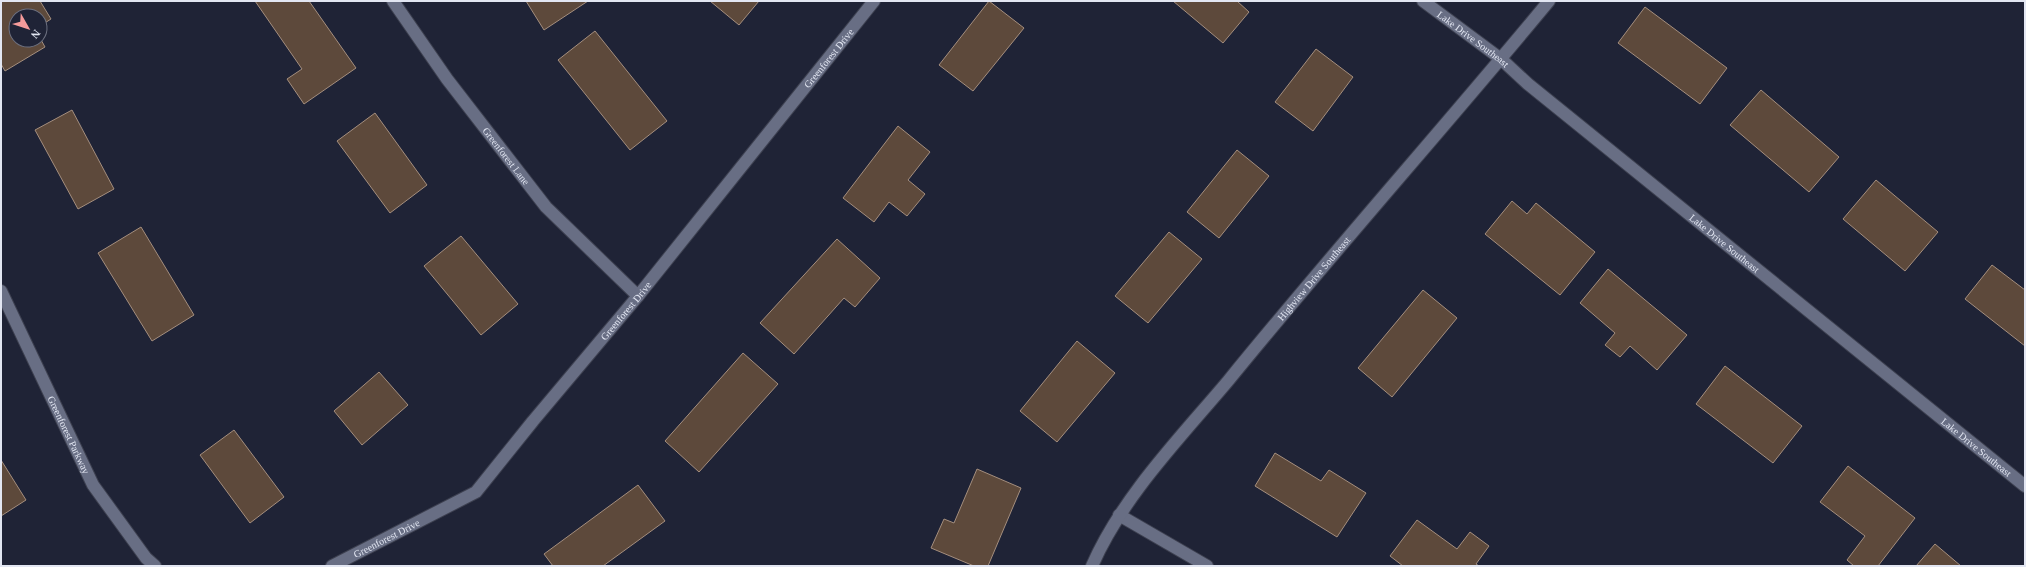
<svg xmlns="http://www.w3.org/2000/svg" width="2026" height="567" font-family="Georgia,serif">
	<rect width="100%" height="100%" fill="#1f2336"/>
	<!-- building -->
	<g fill="#5d493b" stroke="#a48e7e">
		<polygon points="1,1 40,1 51,19 40,26 40,16 16,16 16,40 40,40 40,38 45,47 5,71 1,64"/>
		<polygon points="255,1 309,1 356,68 304,104 287,79 302,69"/>
		<polygon points="526,1 588,1 544,30"/>
		<polygon points="710,1 759,1 739,25"/>
		<polygon points="989,1 1024,28 973,91 939,65"/>
		<polygon points="1173,1 1237,1 1249,12 1223,43"/>
		<polygon points="1645,7 1727,68 1700,104 1618,43"/>
		<polygon points="595,31 667,121 630,150 558,60"/>
		<polygon points="1316,49 1353,77 1313,131 1275,102"/>
		<polygon points="1761,90 1839,157 1809,192 1730,125"/>
		<polygon points="72,110 114,189 78,209 35,130"/>
		<polygon points="375,113 427,185 390,213 337,141"/>
		<polygon points="898,126 930,152 908,180 925,194 907,216 889,202 874,222 843,198"/>
		<polygon points="1237,150 1269,176 1219,238 1187,212"/>
		<polygon points="1876,180 1938,232 1905,271 1843,219"/>
		<polygon points="1512,201 1527,214 1536,203 1595,252 1560,295 1485,234"/>
		<polygon points="141,227 194,315 152,341 98,253"/>
		<polygon points="1169,232 1202,259 1148,323 1115,296"/>
		<polygon points="461,236 518,304 481,335 424,266"/>
		<polygon points="837,239 880,278 855,307 844,298 794,354 760,323"/>
		<polygon points="1992,265 2025,290 2025,346 1965,299"/>
		<polygon points="1608,269 1687,335 1657,370 1630,346 1620,357 1605,345 1615,333 1580,303"/>
		<polygon points="1423,290 1457,318 1392,397 1358,368"/>
		<polygon points="1077,341 1115,373 1057,442 1020,411"/>
		<polygon points="743,353 778,384 699,472 665,441"/>
		<polygon points="1725,366 1802,426 1773,463 1696,404"/>
		<polygon points="379,372 408,405 362,445 334,411"/>
		<polygon points="234,430 284,497 250,523 200,455"/>
		<polygon points="1275,453 1321,481 1329,470 1366,493 1337,537 1255,486"/>
		<polygon points="1,460 26,500 1,516"/>
		<polygon points="1848,466 1915,518 1878,566 1854,566 1847,560 1865,536 1820,502"/>
		<polygon points="977,469 1021,488 988,566 974,566 931,548 944,519 954,523"/>
		<polygon points="638,485 665,521 603,566 553,566 544,554"/>
		<polygon points="1417,520 1457,549 1470,532 1489,546 1476,564 1479,566 1403,566 1390,556"/>
		<polygon points="1935,544 1961,566 1916,566"/>
	</g>
	<g fill="none" stroke-linecap="round" stroke-linejoin="round">
		<defs>
			<g id="minor">
				<path id="s1" d="M393,1L447,79L546,207L638,296"/>
				<path id="s2" d="M1423,1L1501,59L1528,84L2025,486"/>
				<path id="s3" d="M1,291L93,485L146,558L155,566"/>
				<polyline points="1119,515 1207,566"/>
				<path id="s4" d="M332,566L476,492L533,421L638,296L874,1"/>
				<path id="s5" d="M1092,566C1122,497 1180,438 1228,381C1333,252 1443,129 1549,1"/>
			</g>
		</defs>
		<!-- minor casing -->
		<use href="#minor" stroke="#3d4050" stroke-width="14"/>
		<!-- minor -->
		<use href="#minor" stroke="#686e84" stroke-width="12"/>
	</g>
	<g text-anchor="middle" dominant-baseline="central" stroke-width="3" stroke-linejoin="round" paint-order="stroke">
		<!-- street labels -->
		<g font-size="10" fill="#e2e6f2" stroke="#1f2336">
			<text stroke="none"><textPath href="#s2" startOffset="63">Lake Drive Southeast</textPath></text>
			<text stroke="none"><textPath href="#s4" startOffset="721">Greenforest Drive</textPath></text>
			<text stroke="none"><textPath href="#s1" startOffset="192">Greenforest Lane</textPath></text>
			<text stroke="none"><textPath href="#s2" startOffset="387">Lake Drive Southeast</textPath></text>
			<text stroke="none"><textPath href="#s5" startOffset="364">Highview Drive Southeast</textPath></text>
			<text stroke="none"><textPath href="#s4" startOffset="397">Greenforest Drive</textPath></text>
			<text stroke="none"><textPath href="#s3" startOffset="159">Greenforest Parkway</textPath></text>
			<text stroke="none"><textPath href="#s2" startOffset="711">Lake Drive Southeast</textPath></text>
			<text stroke="none"><textPath href="#s4" startOffset="61">Greenforest Drive</textPath></text>
		</g>
	</g>
	<!-- border -->
	<rect width="2026" height="567" fill="none" stroke="#e2e6f2" stroke-width="4"/>
	<!-- north arrow -->
	<g transform="translate(28 28) rotate(129)"><circle r="19" fill="#1f2336" stroke="#6d7181"/>
	<path d="M0-3L7 15L0 10L-7 15Z" fill="#f59b9b"/>
	<text y="-6" font-size="11" font-weight="bold" text-anchor="middle" fill="#e2e6f2">N</text>
	</g>
</svg>
